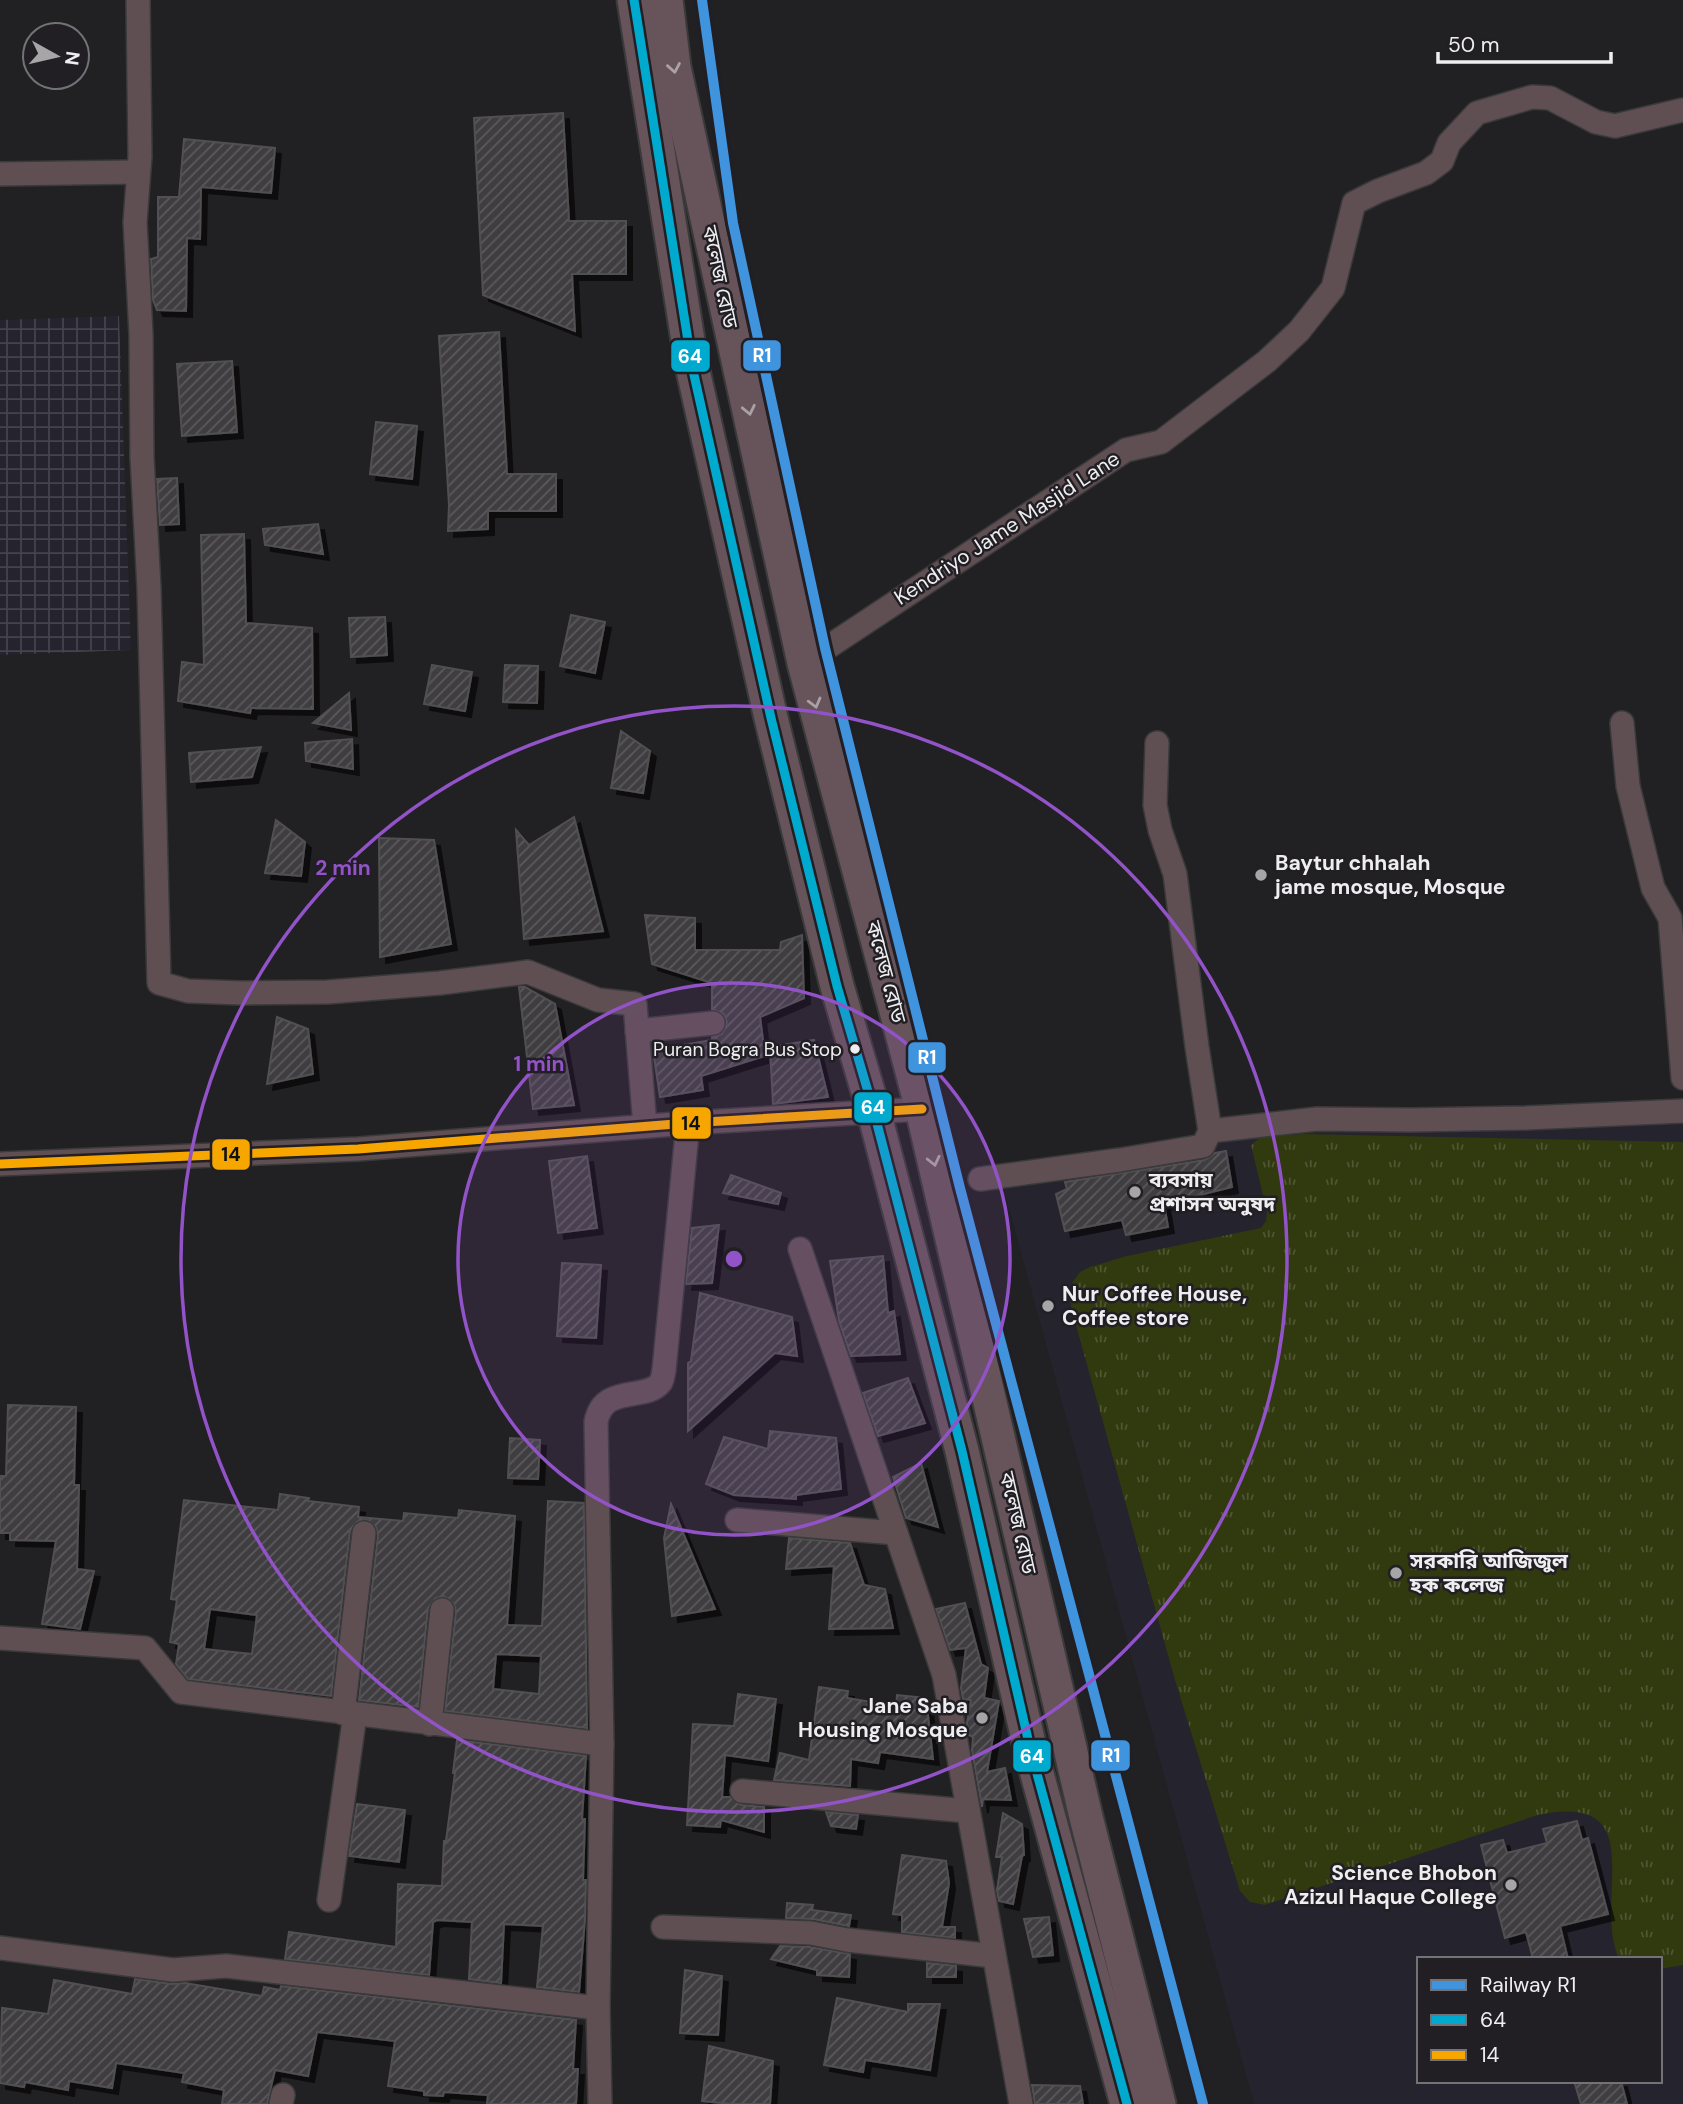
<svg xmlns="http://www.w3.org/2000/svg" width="1683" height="2104" font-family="'DM Sans','Noto Sans Bengali',sans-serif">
	<defs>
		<pattern id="industrial-grid" width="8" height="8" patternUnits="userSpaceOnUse" patternTransform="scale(1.75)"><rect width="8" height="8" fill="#25232d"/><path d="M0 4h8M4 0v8" fill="none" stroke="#45434c"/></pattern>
		<pattern id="park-tufts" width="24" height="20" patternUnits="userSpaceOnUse" patternTransform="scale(1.75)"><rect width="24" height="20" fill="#31390f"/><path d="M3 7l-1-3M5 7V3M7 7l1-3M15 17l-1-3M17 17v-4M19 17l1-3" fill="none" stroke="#4f5632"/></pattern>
		<pattern id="building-hatch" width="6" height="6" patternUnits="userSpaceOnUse" patternTransform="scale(1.75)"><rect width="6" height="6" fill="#3f3e41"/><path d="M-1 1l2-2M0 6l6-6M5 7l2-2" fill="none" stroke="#5b5a5d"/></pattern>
		<filter id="shadow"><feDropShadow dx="6" dy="6" stdDeviation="0" flood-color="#0009"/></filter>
	</defs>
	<rect width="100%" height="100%" fill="#212023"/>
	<!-- built -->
	<path fill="#25232d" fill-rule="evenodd" d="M1683,1099V2104H1254L1003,1187L1166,1160L1220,1122L1240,1114ZM1419,1959H1660V2081H1419Z"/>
	<!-- industrial -->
	<polygon fill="url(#industrial-grid)" points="119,316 131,650 0,655 0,320"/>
	<!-- park -->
	<path fill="url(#park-tufts)" d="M1303,1134L1683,1142V1965L1660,1969V1959H1619C1592,1899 1654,1791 1538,1815L1265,1905L1250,1902L1240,1891L1175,1680L1072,1311L1070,1298L1072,1283L1080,1272L1090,1267L1127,1256L1261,1228L1266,1221L1267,1212L1251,1145L1261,1137Z"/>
	<!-- building -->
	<g fill="url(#building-hatch)" stroke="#515052" stroke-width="2" fill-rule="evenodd" filter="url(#shadow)">
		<polygon points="563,113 569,221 626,221 626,274 572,274 575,331 483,295 474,118"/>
		<polygon points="184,139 275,148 271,193 201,187 200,239 187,238 186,311 157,310 153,300 151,259 158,257 158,197 179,197"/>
		<polygon points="499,332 507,474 556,474 556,511 488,511 488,529 448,531 449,505 439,336"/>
		<polygon points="232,361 237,432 182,436 177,364"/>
		<polygon points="376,422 417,426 412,479 370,474"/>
		<polygon points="177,478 179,524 160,525 157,479"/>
		<polygon points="318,524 323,554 265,545 263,529"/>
		<polygon points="244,534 246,623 312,628 313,709 251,708 250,713 178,701 182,662 204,665 201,535"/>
		<polygon points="571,615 605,622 595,673 560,666"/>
		<polygon points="385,617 387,655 351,657 349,618"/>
		<polygon points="432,665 472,672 465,711 424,704"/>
		<polygon points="505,665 538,666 537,703 503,702"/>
		<polygon points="349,693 351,730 313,723"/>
		<polygon points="621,731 650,751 643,793 611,788"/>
		<polygon points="352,739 353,769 306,761 305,743"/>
		<polygon points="261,747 252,777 191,782 189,753"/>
		<polygon points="574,817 603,931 524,939 516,830 529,845"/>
		<polygon points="276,820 305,842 301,876 265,873"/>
		<polygon points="379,838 434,840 451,944 380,957"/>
		<polygon points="645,915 695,918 695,950 780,950 781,942 802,935 804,998 760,1017 765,1056 701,1076 703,1090 660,1097 653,1050 712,1040 712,1037 722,1034 727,1022 724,1014 712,1009 712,983 652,964"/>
		<polygon points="519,987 525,987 555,1004 574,1105 533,1109"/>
		<polygon points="277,1017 308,1029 313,1074 267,1084"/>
		<polygon points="814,1040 828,1097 773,1104 770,1047"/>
		<polygon points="1226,1151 1232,1187 1164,1204 1168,1227 1126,1235 1122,1220 1065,1231 1056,1194 1067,1189 1065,1182 1205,1160 1215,1153"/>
		<polygon points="587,1156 597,1228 558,1233 549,1161"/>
		<polygon points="731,1175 781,1193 778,1204 723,1193"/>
		<polygon points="719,1225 712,1283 686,1284 692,1228"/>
		<polygon points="883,1256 888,1313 894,1311 900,1354 851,1356 839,1321 830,1261"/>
		<polygon points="562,1263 601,1265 596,1338 557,1336"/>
		<polygon points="700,1293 792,1317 797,1356 775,1353 688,1431 688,1363 691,1361"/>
		<polygon points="908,1378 925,1423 878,1436 863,1393"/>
		<polygon points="8,1405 76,1407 74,1485 79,1485 77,1569 94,1571 80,1629 42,1624 56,1541 10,1540 10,1533 0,1533 0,1476 6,1476"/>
		<polygon points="770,1431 836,1438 841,1489 796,1495 796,1499 734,1495 706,1484 724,1437 768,1449"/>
		<polygon points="510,1438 540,1440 538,1479 508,1478"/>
		<polygon points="921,1463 938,1527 906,1518 893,1477"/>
		<path d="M280,1494L309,1498L308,1501L359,1507L358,1517L403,1521L404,1513L458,1518L459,1510L515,1516L507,1625L542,1626L548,1501L584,1503L587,1728L445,1711L456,1611L454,1604L444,1596L436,1598L428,1608L418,1707L359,1700L378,1535L376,1527L366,1519L358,1521L350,1531L331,1696L188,1679L176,1664L179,1644L170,1642L177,1600L171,1599L184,1500L278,1510ZM210,1609L257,1615L252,1654L204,1649ZM496,1654L541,1656L539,1694L493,1689Z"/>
		<polygon points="671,1504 715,1609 672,1616 664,1538"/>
		<polygon points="789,1538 850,1543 864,1585 885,1589 893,1628 829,1629 834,1566 786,1569"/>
		<polygon points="965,1603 981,1664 988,1668 984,1698 999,1701 987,1772 1005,1768 1011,1800 983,1799 982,1807 972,1750 973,1737 969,1735 967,1723 971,1700 963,1699 961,1688 966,1648 950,1650 936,1609"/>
		<polygon points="819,1687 848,1691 847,1698 896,1706 897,1695 926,1698 933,1759 880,1752 878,1763 851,1759 850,1786 774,1780 780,1753 809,1760"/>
		<polygon points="738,1694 776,1699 768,1761 725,1755 722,1797 730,1797 741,1805 764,1807 764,1832 721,1820 720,1827 687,1825 693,1724 734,1726"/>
		<polygon points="457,1740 586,1756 582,1819 585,1819 583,1880 586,1880 585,1919 579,1992 537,1987 543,1926 504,1924 501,1983 469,1979 472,1922 437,1920 433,1922 429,1975 285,1959 289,1932 396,1947 398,1884 442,1886 444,1841 446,1841 455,1773 453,1773"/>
		<polygon points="357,1804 405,1810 399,1862 349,1856"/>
		<polygon points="826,1812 858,1815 856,1829 831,1826"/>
		<polygon points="1003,1813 1022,1824 1024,1855 1022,1856 1013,1904 999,1901 997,1890 1002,1857 996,1857"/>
		<polygon points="1577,1821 1582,1840 1588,1838 1608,1914 1560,1926 1568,1959 1533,1959 1526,1932 1505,1938 1481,1845 1503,1840 1507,1853 1547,1843 1543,1829"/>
		<polygon points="902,1855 946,1861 949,1883 942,1927 955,1927 955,1938 902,1932 902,1915 893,1914"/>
		<polygon points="787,1903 813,1905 812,1910 851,1915 849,1926 813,1919 786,1918"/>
		<polygon points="1049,1917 1053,1955 1033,1957 1024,1919"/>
		<polygon points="780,1946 809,1947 850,1954 849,1977 817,1975 817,1970 771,1959"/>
		<polygon points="927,1963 956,1966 956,1977 927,1977"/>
		<polygon points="685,1970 722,1976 718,2035 680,2033"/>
		<polygon points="135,1979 172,1984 185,1983 262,1996 264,1987 280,1990 281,1986 576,2020 573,2069 578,2069 576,2104 487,2104 488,2095 444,2092 443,2096 424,2095 424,2091 388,2086 395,2041 317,2032 308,2076 275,2070 267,2104 222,2104 224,2090 182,2082 184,2073 116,2063 112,2088 69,2081 68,2090 25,2082 24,2087 0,2083 2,2008 48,2014 54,1980 132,1994"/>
		<polygon points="837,1998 908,2012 908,2004 940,2004 930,2070 865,2060 863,2072 824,2065"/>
		<polygon points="709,2046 773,2061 770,2104 731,2104 702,2101"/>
		<polygon points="1574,2081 1621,2081 1627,2104 1581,2104"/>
		<polygon points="1032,2085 1080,2086 1083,2104 1035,2104"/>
	</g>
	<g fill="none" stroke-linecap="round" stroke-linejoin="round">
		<defs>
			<g id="minor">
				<polyline points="138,0 140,156 135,222 141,334 142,457 149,588 159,983 188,991 242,993 328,992 440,983 528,972 598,1000 635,1004 645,1126"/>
				<polyline points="0,174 138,172"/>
				<polyline points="804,663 1126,450 1161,442 1267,361 1299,331 1333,288 1354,203 1378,191 1426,173 1442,161 1449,143 1477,113 1532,97 1550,98 1596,122 1615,126 1683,110"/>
				<polyline points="1622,723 1628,786 1653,888 1670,918 1683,1078"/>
				<polyline points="1157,743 1155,805 1160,830 1175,874 1197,1047 1210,1131"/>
				<polyline points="637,1031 713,1023"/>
				<polyline points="0,1164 358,1149 688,1123 922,1109"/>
				<polyline points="980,1179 1120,1160 1203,1146 1210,1131 1317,1119 1410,1120 1526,1118 1683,1111"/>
				<polyline points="800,1249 944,1675 1021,2104"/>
				<polyline points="737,1520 896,1533"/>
				<polyline points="0,1638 145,1648 181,1692 602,1744"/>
				<polyline points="343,1713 364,1533"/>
				<polyline points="430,1724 442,1610"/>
				<polyline points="742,1791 968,1811"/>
				<polyline points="329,1900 355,1714"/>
				<polyline points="663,1927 811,1933 847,1940 994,1956"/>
				<polyline points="0,1948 173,1970 226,1966 598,2008"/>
				<polyline points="281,2104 283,2095"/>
				<path d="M600,2104L598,2008L602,1744L596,1422C603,1383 647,1402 661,1382C663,1378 663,1374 664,1370L688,1123"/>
			</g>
			<g id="highway">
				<polyline points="634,0 692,366 771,718 837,986 874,1112 962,1451 1030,1748 1127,2104"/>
				<polyline points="666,0 674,67 804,663 922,1109 1086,1817 1159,2104"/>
			</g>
		</defs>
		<!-- minor casing -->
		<use href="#minor" stroke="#3a3a3b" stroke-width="26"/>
		<!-- highway casing -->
		<use href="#highway" stroke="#3a3a3b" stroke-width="37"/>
		<!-- minor -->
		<use href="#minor" stroke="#5f4f53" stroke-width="23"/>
		<!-- highway -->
		<use href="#highway" stroke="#67535a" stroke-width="33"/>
		<defs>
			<polyline id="bus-1" points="634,0 692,366 771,718 837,986 874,1112 962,1451 1030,1748 1127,2104"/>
			<polyline id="bus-2" points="0,1164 358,1149 688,1123 922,1109"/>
		</defs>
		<!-- bus-1 casing -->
		<use href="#bus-1" stroke="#211f24" stroke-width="14"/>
		<!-- bus-2 casing -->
		<use href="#bus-2" stroke="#211f24" stroke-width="14"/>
		<!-- bus-1 -->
		<use href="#bus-1" stroke="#00a9ce" stroke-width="9"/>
		<!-- bus-2 -->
		<use href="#bus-2" stroke="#f7a600" stroke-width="9"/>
		<defs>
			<polyline id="rail-1" points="702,0 733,223 825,648 960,1188 1203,2104"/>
		</defs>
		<!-- rail-1 casing -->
		<use href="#rail-1" stroke="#211f24" stroke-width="16"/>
		<!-- rail-1 -->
		<use href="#rail-1" stroke="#4094de" stroke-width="10"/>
	</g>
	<!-- one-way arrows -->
	<defs><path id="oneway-chevron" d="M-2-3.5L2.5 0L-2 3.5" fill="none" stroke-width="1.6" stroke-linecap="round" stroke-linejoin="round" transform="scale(1.75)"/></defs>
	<g stroke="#aaa0a6">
		<use href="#oneway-chevron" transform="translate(674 68) rotate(80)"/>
		<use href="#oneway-chevron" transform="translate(749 410) rotate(78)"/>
		<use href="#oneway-chevron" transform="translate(815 703) rotate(75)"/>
		<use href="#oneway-chevron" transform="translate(934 1161) rotate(77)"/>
	</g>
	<!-- distance rings -->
	<circle cx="734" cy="1259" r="276" fill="#9253c9" fill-opacity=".12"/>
	<g fill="none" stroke="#9253c9" stroke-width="3.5">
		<circle cx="734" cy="1259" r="276"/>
		<circle cx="734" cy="1259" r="553"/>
	</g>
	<!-- markers -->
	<g fill="#a6a6a9" stroke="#211f24" stroke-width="2.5">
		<circle cx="1261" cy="875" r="7"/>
		<circle cx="1135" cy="1192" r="7"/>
		<circle cx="1048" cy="1306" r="7"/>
		<circle cx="1396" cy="1573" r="7"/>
		<circle cx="982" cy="1718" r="7"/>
		<circle cx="1511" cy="1885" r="7"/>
	</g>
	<circle fill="#eeeef1" stroke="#211f24" stroke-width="2.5" cx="855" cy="1049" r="6"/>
	<g text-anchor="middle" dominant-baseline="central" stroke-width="5" stroke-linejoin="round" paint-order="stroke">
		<!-- bus labels -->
		<g font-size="19" fill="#eeeef1" stroke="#211f24" text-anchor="end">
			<text x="842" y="1049">Puran Bogra Bus Stop</text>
		</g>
		<!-- street labels -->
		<g font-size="21" fill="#eeeef1" stroke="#211f24">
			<text transform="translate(720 277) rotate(78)">কলেজ রোড</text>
			<text transform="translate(1007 528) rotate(-33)">Kendriyo Jame Masjid Lane</text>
			<text transform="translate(886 972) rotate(75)">কলেজ রোড</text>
			<text transform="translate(1018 1523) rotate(77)">কলেজ রোড</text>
		</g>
		<!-- poi labels -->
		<g font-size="21" font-weight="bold" fill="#eeeef1" stroke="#211f24" text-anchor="start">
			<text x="1275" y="863">Baytur chhalah<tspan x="1275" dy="24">jame mosque, Mosque</tspan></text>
			<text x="1149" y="1180">ব্যবসায়<tspan x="1149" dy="24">প্রশাসন অনুষদ</tspan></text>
			<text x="1062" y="1294">Nur Coffee House,<tspan x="1062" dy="24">Coffee store</tspan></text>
			<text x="1410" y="1561">সরকারি আজিজুল<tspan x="1410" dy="24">হক কলেজ</tspan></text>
			<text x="968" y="1706" text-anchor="end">Jane Saba<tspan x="968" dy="24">Housing Mosque</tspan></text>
			<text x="1497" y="1873" text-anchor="end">Science Bhobon<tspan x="1497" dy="24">Azizul Haque College</tspan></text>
		</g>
	</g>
	<circle cx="734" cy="1259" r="10" fill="#9253c9" stroke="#211f24" stroke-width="3.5"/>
	<g font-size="21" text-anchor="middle" font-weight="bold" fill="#9253c9" stroke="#211f24" stroke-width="5" stroke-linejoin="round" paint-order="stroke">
		<text x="343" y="875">2 min</text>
		<text x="539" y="1071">1 min</text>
	</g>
	<g stroke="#211f24" stroke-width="2.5">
		<rect x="742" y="339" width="40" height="33" rx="7" fill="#4094de"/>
		<rect x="670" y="339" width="41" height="34" rx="7" fill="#00a9ce"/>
		<rect x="907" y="1041" width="40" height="33" rx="7" fill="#4094de"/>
		<rect x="853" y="1091" width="40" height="33" rx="7" fill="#00a9ce"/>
		<rect x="671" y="1106" width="41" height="34" rx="7" fill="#f7a600"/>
		<rect x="211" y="1138" width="40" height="33" rx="7" fill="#f7a600"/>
		<rect x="1090" y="1739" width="41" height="33" rx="7" fill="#4094de"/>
		<rect x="1012" y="1739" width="40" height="34" rx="7" fill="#00a9ce"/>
	</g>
	<g font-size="19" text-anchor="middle" font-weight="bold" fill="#fff">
		<text x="762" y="362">R1</text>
		<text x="690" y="363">64</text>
		<text x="927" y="1064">R1</text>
		<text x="873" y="1114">64</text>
		<text x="1111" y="1762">R1</text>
		<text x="1032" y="1763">64</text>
	</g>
	<g font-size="19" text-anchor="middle" font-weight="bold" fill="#111">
		<text x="691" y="1130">14</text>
		<text x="231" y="1161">14</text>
	</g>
	<!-- legend -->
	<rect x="1417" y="1957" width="245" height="126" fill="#211f24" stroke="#737276" stroke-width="2"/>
	<rect x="1431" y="1980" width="35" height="10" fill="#4094de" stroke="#737276" stroke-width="2"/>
	<text x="1480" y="1992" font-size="21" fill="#eeeef1">Railway R1</text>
	<rect x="1431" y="2015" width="35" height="10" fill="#00a9ce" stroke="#737276" stroke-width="2"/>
	<text x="1480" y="2027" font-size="21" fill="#eeeef1">64</text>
	<rect x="1431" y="2050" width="35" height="10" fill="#f7a600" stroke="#737276" stroke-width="2"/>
	<text x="1480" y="2062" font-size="21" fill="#eeeef1">14</text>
	<!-- north arrow -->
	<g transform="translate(56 56) rotate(98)"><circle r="33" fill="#211f24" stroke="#737276" stroke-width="2"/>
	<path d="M0-5L12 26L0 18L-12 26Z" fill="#a6a6a9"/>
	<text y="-10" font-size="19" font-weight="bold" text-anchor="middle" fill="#eeeef1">N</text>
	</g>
	<!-- scale -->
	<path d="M1438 52v10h173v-10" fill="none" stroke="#eeeef1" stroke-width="3.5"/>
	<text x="1448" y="52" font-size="21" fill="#eeeef1" stroke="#211f24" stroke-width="5" paint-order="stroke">50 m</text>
</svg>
